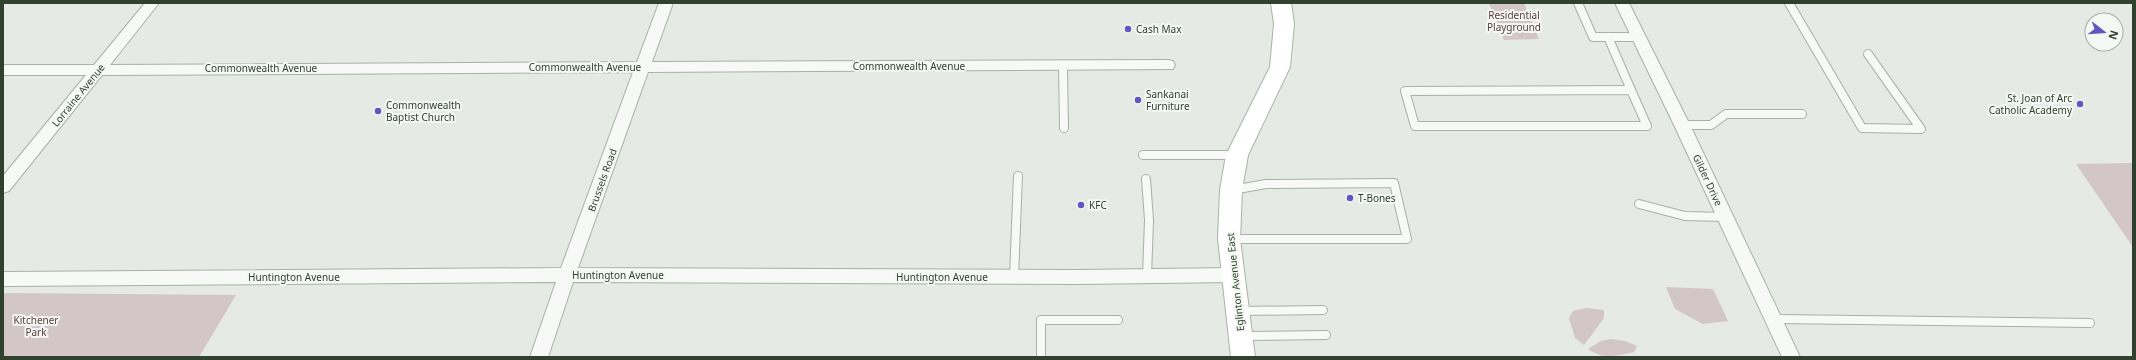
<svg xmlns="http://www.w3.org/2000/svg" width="2136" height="360" font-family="'Noto Sans',sans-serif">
	<rect width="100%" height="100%" fill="#e5eae4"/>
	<!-- green -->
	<g fill="#d3c6c6">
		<polygon points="1489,3 1524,3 1539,39 1504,40"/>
		<polygon points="2133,163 2133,247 2076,164"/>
		<polygon points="1666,287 1713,289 1728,321 1703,324 1675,309"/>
		<polygon points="3,293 236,295 199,357 3,357"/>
		<polygon points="1586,308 1604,310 1604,318 1584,345 1575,338 1569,318 1573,311"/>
		<path d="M1611,339L1625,341L1637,346L1634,352C1618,356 1602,360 1588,349L1601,341Z"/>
	</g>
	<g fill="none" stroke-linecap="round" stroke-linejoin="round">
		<defs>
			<g id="lane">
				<polyline points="1578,3 1593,37 1639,37"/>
				<polyline points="1789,3 1862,128 1921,129 1868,54"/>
				<polyline points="1608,37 1631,90"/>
				<polyline points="1063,66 1064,128"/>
				<polygon points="1631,90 1647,126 1415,126 1405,91"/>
				<polyline points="1682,125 1711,125 1726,114 1802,114"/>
				<polyline points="1143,155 1236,155"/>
				<polyline points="1146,179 1149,220 1147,276"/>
				<polyline points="1639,204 1685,216 1725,217"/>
				<polyline points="1230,239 1407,239 1394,183 1266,184 1232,190"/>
				<polyline points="1014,277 1018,176"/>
				<polyline points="1239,311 1323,310"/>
				<polyline points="1773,319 2090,323"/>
				<polyline points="1243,336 1326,335"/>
				<polyline points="1041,357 1041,320 1118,320"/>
			</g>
			<g id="street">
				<polygon points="145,3 159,3 110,65 637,62 659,3 673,3 652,62 1168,60 1173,61 1175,65 1173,69 648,72 578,268 1078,270 1233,268 1239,270 1242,275 1239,280 1233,282 1078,284 573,282 548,357 530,357 556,282 3,286 3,272 561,268 633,72 102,75 9,191 3,193 3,176 86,75 3,75 3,65 94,65"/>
				<polygon points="1615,3 1629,3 1690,125 1800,357 1782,357 1674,125"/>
			</g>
			<polygon id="primary" points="1271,3 1291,3 1294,24 1290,67 1248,155 1242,190 1240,239 1255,357 1231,357 1218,239 1220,190 1226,155 1270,67 1274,24"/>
		</defs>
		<!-- lane casing -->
		<use href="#lane" stroke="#a7b1a6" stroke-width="10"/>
		<!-- street casing -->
		<use href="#street" stroke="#a7b1a6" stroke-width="2"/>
		<!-- primary casing -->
		<use href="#primary" stroke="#a7b5a5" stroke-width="2"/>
		<!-- lane -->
		<use href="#lane" stroke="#f7f9f6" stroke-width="8"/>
		<!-- street -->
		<use href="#street" fill="#f7f9f6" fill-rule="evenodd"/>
		<!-- primary -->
		<use href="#primary" fill="#fff" fill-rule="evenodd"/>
	</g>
	<!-- markers -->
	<g fill="#6058c0" stroke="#f4f8f4" stroke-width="1.5">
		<circle cx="1128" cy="29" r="4"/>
		<circle cx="1138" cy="100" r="4"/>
		<circle cx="2080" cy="104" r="4"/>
		<circle cx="378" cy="111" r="4"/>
		<circle cx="1350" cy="198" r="4"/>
		<circle cx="1081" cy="205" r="4"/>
	</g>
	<g text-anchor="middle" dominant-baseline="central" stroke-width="4" stroke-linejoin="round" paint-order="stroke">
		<!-- park labels -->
		<g font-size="10" fill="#5b3d3c" stroke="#f4f8f4">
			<text x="1514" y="15">Residential<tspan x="1514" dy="12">Playground</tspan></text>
			<text x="36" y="320">Kitchener<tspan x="36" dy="12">Park</tspan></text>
		</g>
		<!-- poi labels -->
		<g font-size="10" fill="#30412d" stroke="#f4f8f4" text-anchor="start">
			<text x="1136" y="29">Cash Max</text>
			<text x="1146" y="94">Sankanai<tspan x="1146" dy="12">Furniture</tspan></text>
			<text x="2072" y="98" text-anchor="end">St. Joan of Arc<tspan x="2072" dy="12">Catholic Academy</tspan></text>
			<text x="386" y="105">Commonwealth<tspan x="386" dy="12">Baptist Church</tspan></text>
			<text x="1358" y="198">T-Bones</text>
			<text x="1089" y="205">KFC</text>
		</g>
		<!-- street labels -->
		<g font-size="10" fill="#30412d" stroke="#f4f8f4">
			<text x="909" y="66">Commonwealth Avenue</text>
			<text x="585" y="67">Commonwealth Avenue</text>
			<text x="261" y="68">Commonwealth Avenue</text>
			<text transform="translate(78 95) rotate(-51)">Lorraine Avenue</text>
			<text transform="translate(602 180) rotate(-70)">Brussels Road</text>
			<text transform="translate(1708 180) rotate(65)">Gilder Drive</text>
			<text x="618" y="275">Huntington Avenue</text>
			<text x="294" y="277">Huntington Avenue</text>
			<text x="942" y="277">Huntington Avenue</text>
			<text transform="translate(1235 282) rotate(-96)">Eglinton Avenue East</text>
		</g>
	</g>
	<!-- border -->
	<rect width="2136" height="360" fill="none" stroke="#30412d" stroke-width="8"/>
	<!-- north arrow -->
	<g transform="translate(2104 32) rotate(107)"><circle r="19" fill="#f4f8f4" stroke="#a6afa4"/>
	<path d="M0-3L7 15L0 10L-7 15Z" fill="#6058c0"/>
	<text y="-6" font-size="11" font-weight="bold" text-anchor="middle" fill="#30412d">N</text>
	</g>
</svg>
